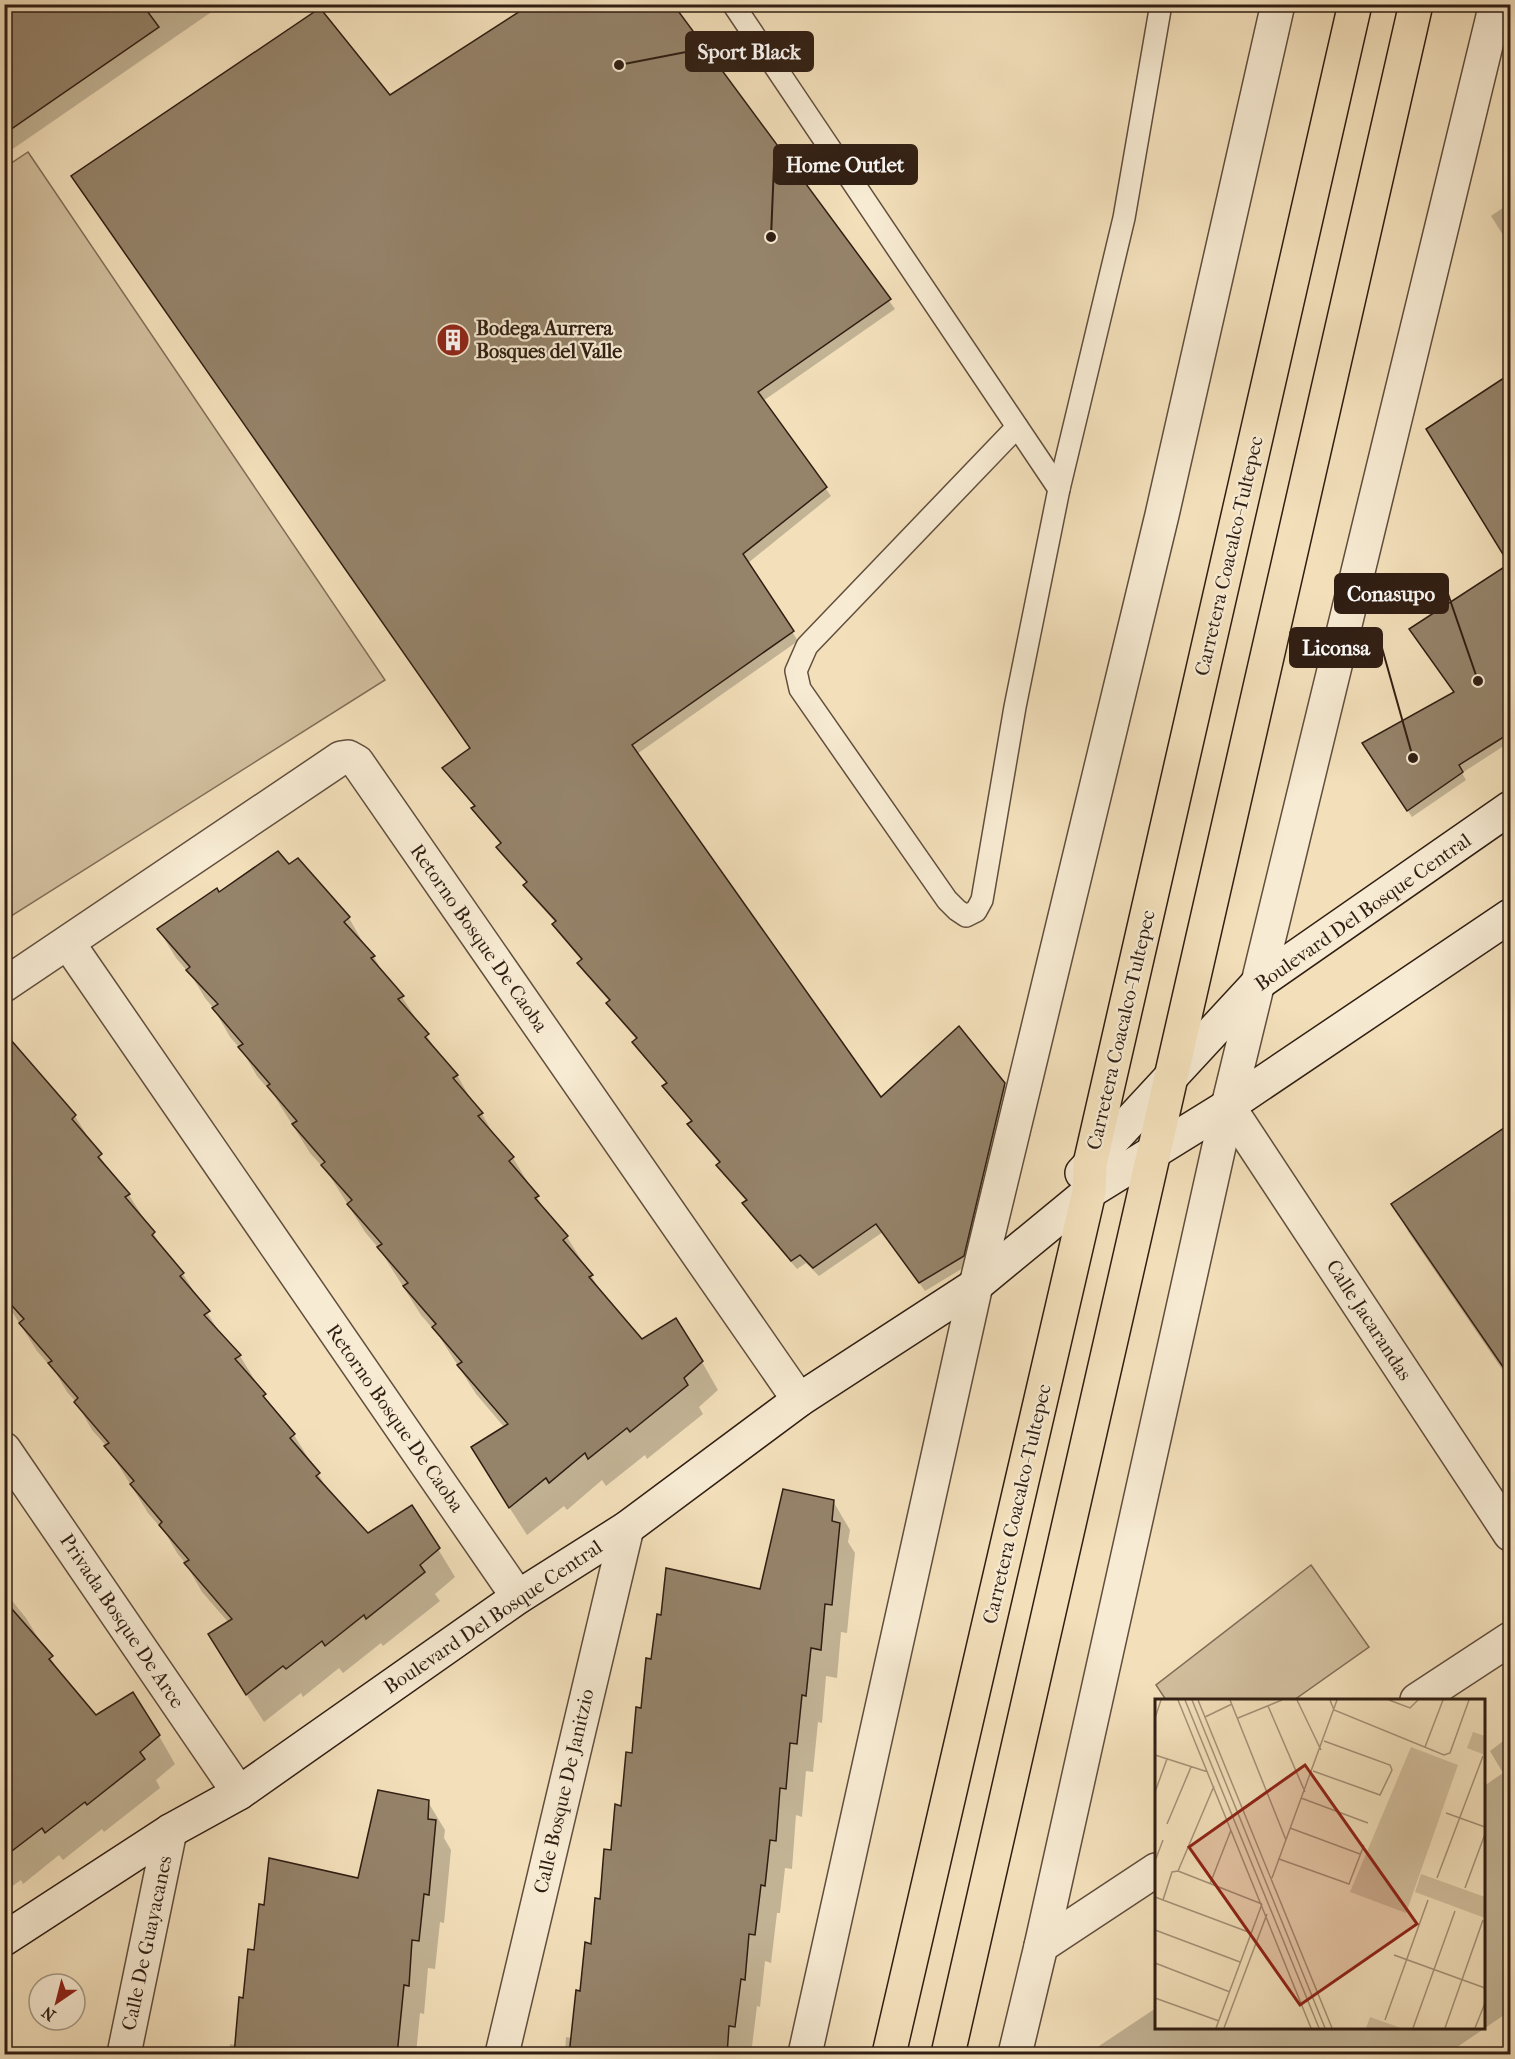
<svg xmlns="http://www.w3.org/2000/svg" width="1515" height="2059" font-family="'IM FELL French Canon',serif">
	<rect width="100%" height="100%" fill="#f3e0bb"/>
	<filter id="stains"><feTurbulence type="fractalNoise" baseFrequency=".00333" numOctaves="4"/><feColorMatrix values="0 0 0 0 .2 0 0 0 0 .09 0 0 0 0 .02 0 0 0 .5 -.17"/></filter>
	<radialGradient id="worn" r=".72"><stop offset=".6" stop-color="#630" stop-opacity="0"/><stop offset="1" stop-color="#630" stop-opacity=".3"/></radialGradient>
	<!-- green -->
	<g fill="#d2bf9e" stroke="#816e58" stroke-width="1.5">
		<polygon points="28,152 385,680 5,920 4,168"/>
		<polygon points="1311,1565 1369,1647 1294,1700 1166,1700 1156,1685"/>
	</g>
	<!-- shadow -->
	<g fill="#0003">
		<polygon points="28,4 223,4 4,155 4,20"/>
		<polygon points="671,4 895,309 763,401 831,496 748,563 798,641 637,754 880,1099 1004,1084 1010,1093 968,1265 925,1291 883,1232 819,1276 806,1263 797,1269 749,1213 744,1204 747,1202 723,1174 718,1165 720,1164 694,1133 689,1125 693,1122 669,1095 664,1086 667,1084 639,1051 634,1042 637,1040 613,1012 608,1003 610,1002 584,972 579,963 582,961 559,933 554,925 556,923 530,894 525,886 528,884 498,847 502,844 478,817 473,809 475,807 449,777 444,768 471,749 390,97"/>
		<polygon points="1510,203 1510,246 1491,216"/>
		<polygon points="1510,376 1510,564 1428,430"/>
		<polygon points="1510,564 1510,742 1462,773 1466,780 1412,817 1368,751 1455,693 1411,629"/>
		<polygon points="298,860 349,918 366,948 374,957 386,978 402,997 439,1055 457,1075 473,1103 482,1114 497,1140 513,1158 549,1217 567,1237 605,1298 642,1341 702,1362 718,1390 699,1407 703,1414 647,1459 645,1455 606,1486 602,1480 567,1510 564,1506 527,1535 489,1476 505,1428 476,1394 439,1336 421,1315 380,1250 365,1232 328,1173 310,1153 275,1097 257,1076 243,1052 230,1037 214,1009 205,998 193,978 176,958 159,930 219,894 289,866"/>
		<polygon points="4,1051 25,1058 75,1116 112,1176 129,1195 165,1252 183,1274 223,1338 240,1356 273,1410 294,1435 331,1495 368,1535 438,1549 455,1577 435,1594 440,1601 383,1646 381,1643 343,1673 339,1668 303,1697 301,1693 264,1722 226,1663 229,1623 202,1592 186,1564 177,1553 166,1534 148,1513 108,1448 92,1430 76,1402 67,1392 56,1373 37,1351 4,1299"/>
		<polygon points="1510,1124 1510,1381 1409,1233 1393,1204"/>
		<polygon points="833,1501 850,1530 848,1542 855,1553 847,1633 841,1632 837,1678 826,1676 822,1723 818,1722 813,1772 806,1771 802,1817 796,1815 792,1869 785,1868 780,1913 777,1913 771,1963 765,1961 760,2007 757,2006 751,2054 565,2054 566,2037 572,2038 662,1617 761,1590"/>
		<polygon points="4,1591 26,1618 64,1680 96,1716 159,1736 175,1764 156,1780 160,1788 104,1832 102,1829 63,1860 59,1855 23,1884 21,1880 4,1892"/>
		<polygon points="1510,1736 1510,2011 1447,2054 1087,2054 1156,2008 1156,2028 1484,2028 1484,1786 1503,1773 1490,1751"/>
		<polygon points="428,1802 445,1830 444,1838 451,1850 444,1923 440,1922 435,1969 428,1968 424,2014 420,2013 416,2054 229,2054 230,2044 236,2045 265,1907 359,1880"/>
	</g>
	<!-- building -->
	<g fill="#95836a" stroke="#301e13" stroke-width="1.5">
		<polygon points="4,4 142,4 159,27 4,134"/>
		<polygon points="531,4 673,4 891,299 758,392 827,487 743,554 794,631 632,745 881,1097 959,1026 1005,1083 964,1256 919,1283 876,1224 813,1268 800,1255 791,1261 742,1203 747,1200 716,1165 720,1162 687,1124 692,1121 662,1086 667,1083 632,1042 637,1038 606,1003 610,1000 577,963 582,959 552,924 556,921 523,885 527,882 496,847 501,843 471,808 475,806 442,768 470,748 71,176 320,8 390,95"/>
		<polygon points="1510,374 1510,733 1459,765 1463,772 1407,811 1362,743 1454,692 1409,629 1509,564 1426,429"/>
		<polygon points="278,851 289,864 298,858 350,917 344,922 375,956 371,958 404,996 398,999 429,1034 425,1037 458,1075 453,1078 483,1113 478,1116 514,1157 509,1161 539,1196 535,1198 568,1236 563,1240 593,1275 589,1277 642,1339 676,1318 703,1361 684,1378 688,1385 630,1432 627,1428 588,1459 585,1453 549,1483 546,1478 509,1508 471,1447 508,1424 457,1365 462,1362 432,1327 436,1324 403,1286 408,1283 377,1247 382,1244 347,1204 352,1200 321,1165 325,1162 292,1124 297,1121 267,1086 270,1084 238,1047 243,1044 212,1008 218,1004 186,970 190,967 157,929 217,888 219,892"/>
		<polygon points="4,1032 76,1115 72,1119 102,1154 98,1157 130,1194 125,1197 155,1232 152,1235 184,1273 180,1276 210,1311 204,1315 241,1355 235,1359 266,1394 263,1396 295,1434 290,1438 320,1473 316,1476 368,1533 412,1505 440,1548 420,1565 425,1572 366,1619 364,1615 325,1646 322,1641 286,1669 283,1666 246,1695 208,1634 232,1619 184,1563 189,1560 159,1525 162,1522 130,1484 134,1481 104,1446 109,1443 74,1402 78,1398 48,1363 52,1361 19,1323 24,1319 4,1297"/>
		<polygon points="1510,1124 1510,1377 1391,1204"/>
		<polygon points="783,1489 834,1500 832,1521 840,1523 832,1605 825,1604 821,1650 811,1648 806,1696 802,1695 797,1744 790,1743 786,1789 780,1788 776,1841 770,1840 765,1886 761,1885 755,1935 749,1934 745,1980 741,1979 735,2027 729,2026 727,2055 569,2055 576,1990 580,1991 585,1942 591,1944 595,1898 600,1899 604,1849 611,1850 615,1804 621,1806 626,1752 632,1753 636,1707 641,1708 646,1658 651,1659 657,1614 661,1615 666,1568 760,1589"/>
		<polygon points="4,1600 53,1656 49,1659 96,1715 133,1692 160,1735 140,1752 145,1759 87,1805 85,1802 45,1833 42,1828 4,1857"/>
		<polygon points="378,1790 429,1800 428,1819 436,1820 429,1895 424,1894 419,1941 412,1940 409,1986 404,1985 397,2055 234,2055 239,1997 243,1998 248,1949 254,1950 259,1904 264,1905 269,1858 358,1878"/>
	</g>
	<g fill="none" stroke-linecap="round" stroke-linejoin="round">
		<defs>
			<g id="lane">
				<polyline points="733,4 1059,489"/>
				<polyline points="1017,427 807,646 796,671 800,689 947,900 957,910 966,916 976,911 982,900 1015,707 1059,489 1124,218 1161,4"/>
			</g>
			<g id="street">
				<polyline points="68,943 518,1597"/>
				<polyline points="4,985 341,758 348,757 357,762 799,1400"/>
				<polyline points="1228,1106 1510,1534"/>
				<polyline points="4,1449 239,1793"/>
				<polyline points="1417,1700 1510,1639"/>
				<polyline points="1041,1946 1156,1870"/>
				<polyline points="124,2054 170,1831"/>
				<polyline points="502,2054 627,1528"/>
				<polyline points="805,2054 976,1285 1162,515 1278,4"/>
				<polyline points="1015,2054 1041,1946 1228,1106 1496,4"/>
			</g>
			<g id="secondary">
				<polyline points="1082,1173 1257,984 1510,808"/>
				<polyline points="4,1939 170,1831 239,1793 518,1597 627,1528 799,1400 976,1285 1089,1192 1228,1106 1510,916"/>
			</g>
			<g id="primary">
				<polyline points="889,2054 1089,1192 1090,1164 1355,4"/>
				<polyline points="948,2054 1416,4"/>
			</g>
		</defs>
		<!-- lane casing -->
		<use href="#lane" stroke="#614e3d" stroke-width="24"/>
		<!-- street casing -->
		<use href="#street" stroke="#614e3d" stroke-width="36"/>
		<!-- secondary casing -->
		<use href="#secondary" stroke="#301e13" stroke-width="36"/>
		<!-- primary casing -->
		<use href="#primary" stroke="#301e13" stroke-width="36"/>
		<!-- lane -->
		<use href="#lane" stroke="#f7ebd3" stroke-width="21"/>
		<!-- street -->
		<use href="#street" stroke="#f7ebd3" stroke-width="33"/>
		<!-- secondary -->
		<use href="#secondary" stroke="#f7ebd3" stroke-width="33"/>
		<!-- primary -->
		<use href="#primary" stroke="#f3e0bb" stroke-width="33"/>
	</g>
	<!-- icons -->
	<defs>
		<symbol id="building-disc" viewBox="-11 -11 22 22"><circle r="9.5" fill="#8f2418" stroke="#f7ebd3"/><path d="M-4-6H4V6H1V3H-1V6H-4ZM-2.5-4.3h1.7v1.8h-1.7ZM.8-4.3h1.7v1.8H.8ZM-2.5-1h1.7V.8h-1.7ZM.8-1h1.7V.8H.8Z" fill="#fff"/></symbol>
	</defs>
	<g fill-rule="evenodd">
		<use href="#building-disc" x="434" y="321" width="38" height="38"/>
	</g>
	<g text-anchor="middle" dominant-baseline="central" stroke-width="4.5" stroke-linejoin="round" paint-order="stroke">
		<!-- poi labels -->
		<g font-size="20" font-weight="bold" fill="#301e13" stroke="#f7ebd3" text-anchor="start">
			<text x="476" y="328">Bodega Aurrera<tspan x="476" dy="23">Bosques del Valle</tspan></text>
		</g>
		<!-- street labels -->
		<g font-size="20" fill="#301e13" stroke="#f7ebd3">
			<text transform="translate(1229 556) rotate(-77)">Carretera Coacalco-Tultepec</text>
			<text transform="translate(1363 912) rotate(-35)">Boulevard Del Bosque Central</text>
			<text transform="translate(479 938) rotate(55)">Retorno Bosque De Caoba</text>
			<text transform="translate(1121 1030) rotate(-77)">Carretera Coacalco-Tultepec</text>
			<text transform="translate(1369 1320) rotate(57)">Calle Jacarandas</text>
			<text transform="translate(395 1418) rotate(55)">Retorno Bosque De Caoba</text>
			<text transform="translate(1017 1504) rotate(-77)">Carretera Coacalco-Tultepec</text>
			<text transform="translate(493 1617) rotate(-34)">Boulevard Del Bosque Central</text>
			<text transform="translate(122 1621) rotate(56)">Privada Bosque De Arce</text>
			<text transform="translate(564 1791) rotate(-77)">Calle Bosque De Janitzio</text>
			<text transform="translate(147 1943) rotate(-78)">Calle De Guayacanes</text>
		</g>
	</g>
	<!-- overview -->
	<g transform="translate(1155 1699)">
		<rect width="330" height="330" fill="#f3e0bb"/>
		<path d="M318,33L330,37V56L312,49ZM256,48L303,66L251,214L195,193ZM266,175L330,198V219L260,193ZM215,318L246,329H211Z" fill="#d2bf9e"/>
		<path fill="none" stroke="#a59278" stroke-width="1.5" d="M23,1L156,329M30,1L164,329M37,1L170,329M43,1L177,329M75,1L131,141M142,1L166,51M175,1L179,11L289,56L295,54L314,1M234,1L255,9L263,1M113,7L150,93M50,18L77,5M0,19L6,1M83,19L127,1M270,48L288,1M0,56L53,73M158,72L225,96L237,71L235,66L169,42M0,93L12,60M146,99L213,124M291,114L330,128M12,125L36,68M135,129L205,155M124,160L194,185L209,146M0,162L8,141M23,172L59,87M23,172L107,205M117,179L182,1M282,179L328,57M55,185L76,131M310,189L330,135M0,198L96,234M8,201L17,173L23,172M0,231L85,263M239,256L330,289M0,264L75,293M0,299L64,322M230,321L273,201M61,329L107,205M69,329L112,215M258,329L300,212M290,329L328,221M320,329L330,304"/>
		<path fill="#8f2418" fill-opacity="0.15" stroke="#8f2418" stroke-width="3" d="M150,66L262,225L145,306L34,148Z"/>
		<rect width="330" height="330" fill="none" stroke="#301e13" stroke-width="3"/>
	</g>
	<!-- callouts -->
	<path fill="none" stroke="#301e13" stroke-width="2" d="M619 65L686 52M771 237L774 165M1478 681L1448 594M1413 758L1382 648"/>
	<g fill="#301e13" stroke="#f7ebd3" stroke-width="2">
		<circle cx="619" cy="65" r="6"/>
		<circle cx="771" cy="237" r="6"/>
		<circle cx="1478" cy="681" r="6"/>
		<circle cx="1413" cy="758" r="6"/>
	</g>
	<g fill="#301e13" stroke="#301e13" stroke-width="2">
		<rect x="686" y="32" width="127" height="39" rx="6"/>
		<rect x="774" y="145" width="143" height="39" rx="6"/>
		<rect x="1335" y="574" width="113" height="39" rx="6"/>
		<rect x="1290" y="628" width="92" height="39" rx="6"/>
	</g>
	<g font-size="21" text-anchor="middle" font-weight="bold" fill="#fff">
		<text x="749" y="59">Sport Black</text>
		<text x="845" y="172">Home Outlet</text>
		<text x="1391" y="601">Conasupo</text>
		<text x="1336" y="655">Liconsa</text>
	</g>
	<!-- margin -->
	<rect width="1515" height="2059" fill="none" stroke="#f3e0bb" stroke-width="24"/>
	<rect x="6" y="6" width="1503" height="2047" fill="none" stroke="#301e13" stroke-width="3"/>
	<rect x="12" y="12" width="1491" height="2035" fill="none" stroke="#301e13" stroke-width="1.5"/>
	<!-- north arrow -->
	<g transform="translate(57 2002) rotate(215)"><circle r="28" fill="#f7ebd3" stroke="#a79986" stroke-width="1.5"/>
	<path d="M0-4.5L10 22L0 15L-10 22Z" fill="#8f2418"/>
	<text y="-9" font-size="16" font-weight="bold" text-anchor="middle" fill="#301e13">N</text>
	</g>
	<rect width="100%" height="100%" filter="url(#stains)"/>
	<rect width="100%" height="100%" fill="url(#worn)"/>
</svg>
